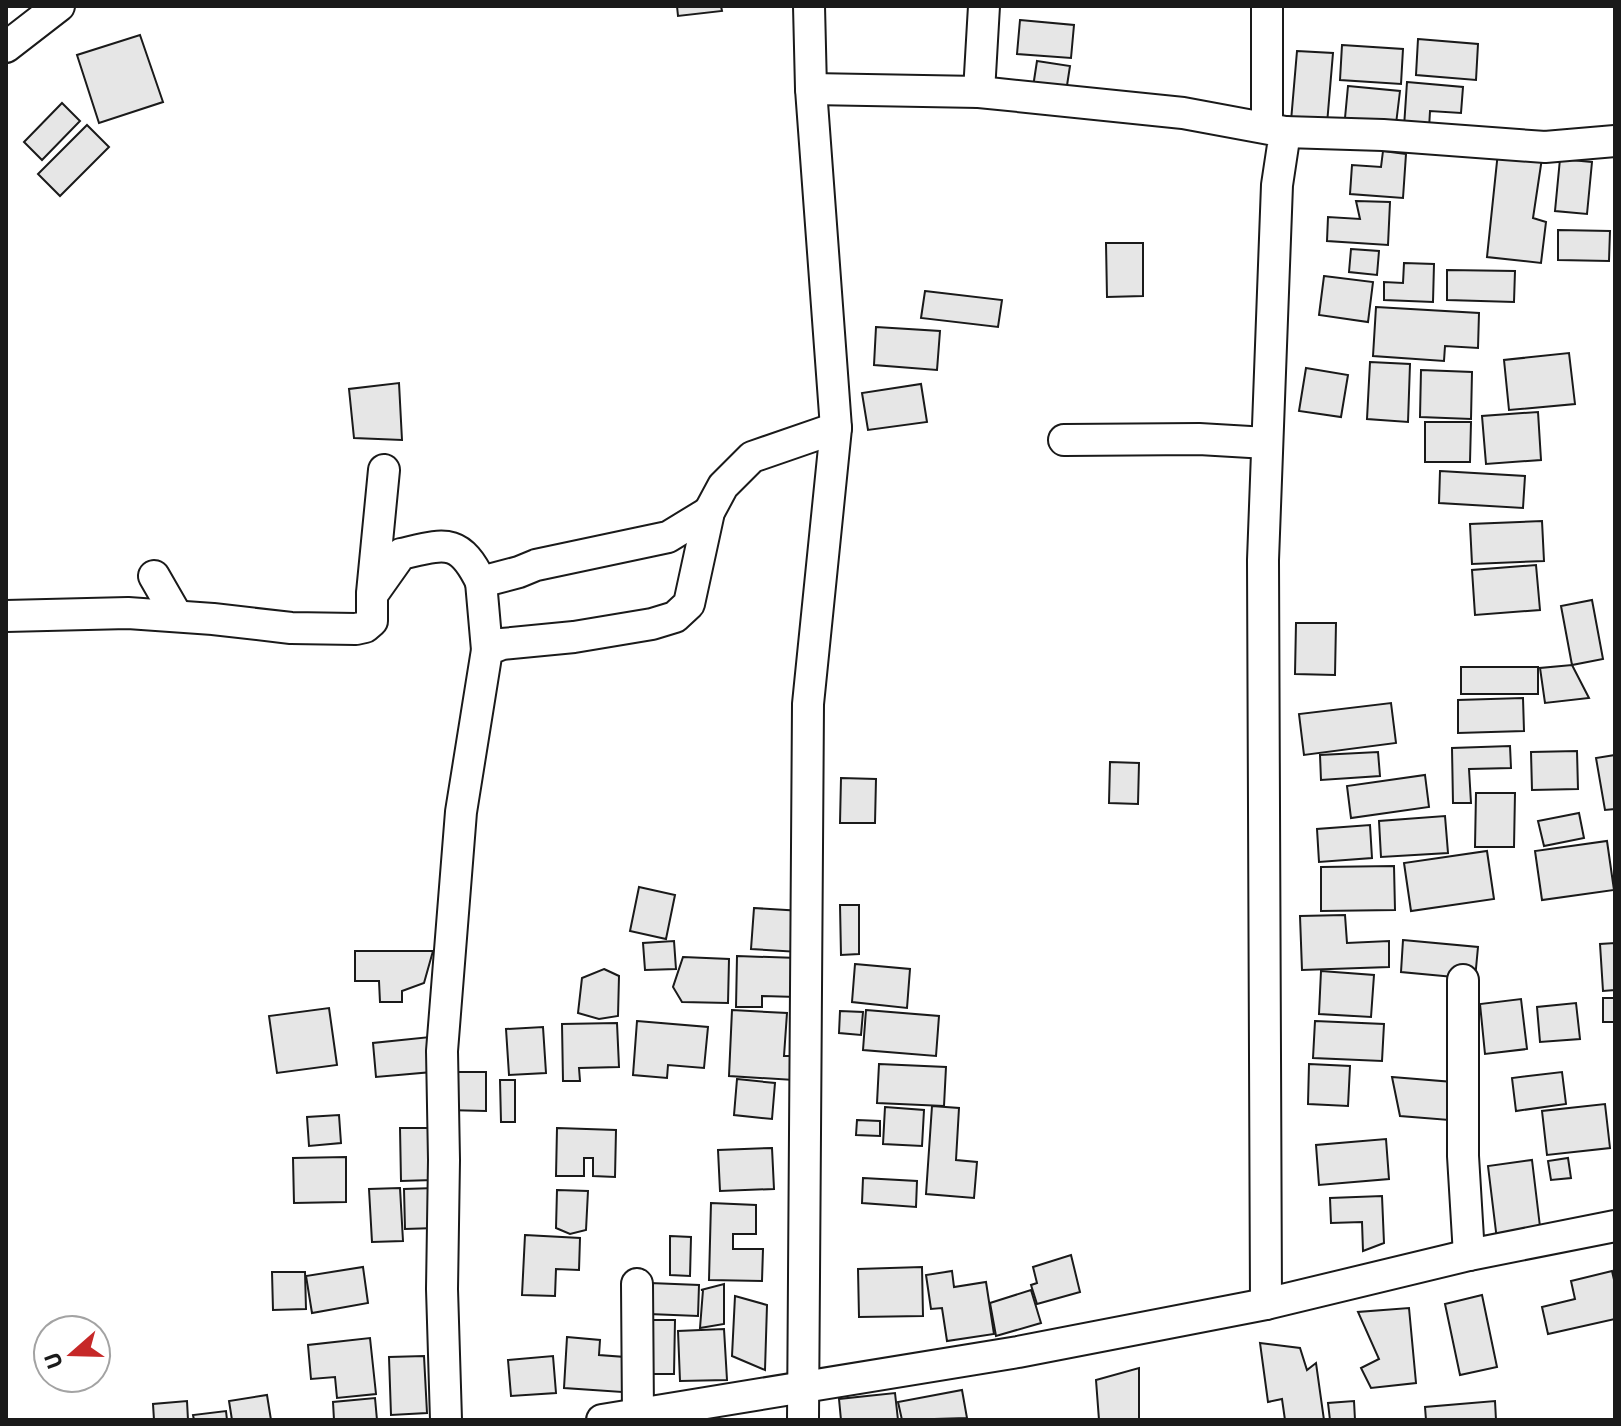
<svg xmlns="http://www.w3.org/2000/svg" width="1621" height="1426" font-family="'IBM Plex Sans',sans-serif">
	<rect width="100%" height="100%" fill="#fff"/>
	<!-- building -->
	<g fill="#e6e6e6" stroke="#1a1a1a" stroke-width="2">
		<polygon points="677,6 721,6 722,11 678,16"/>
		<polygon points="1020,20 1074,25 1071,58 1017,54"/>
		<polygon points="140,35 163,102 99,123 77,55"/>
		<polygon points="1418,39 1478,44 1476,80 1416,75"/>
		<polygon points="1342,45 1403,49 1401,84 1340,80"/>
		<polygon points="1297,51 1333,53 1327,124 1291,121"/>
		<polygon points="1037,61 1070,66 1066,92 1033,87"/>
		<polygon points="1407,82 1463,87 1461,113 1430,111 1429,129 1404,127"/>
		<polygon points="1348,86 1400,91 1396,124 1345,118"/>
		<polygon points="62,103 80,121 42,160 24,142"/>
		<polygon points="87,125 109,147 60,196 38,174"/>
		<polygon points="1383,151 1406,154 1403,198 1350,194 1352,165 1381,167"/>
		<polygon points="1498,152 1542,158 1533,218 1546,222 1541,263 1487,257"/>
		<polygon points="1560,159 1592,162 1587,214 1555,211"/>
		<polygon points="1356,201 1390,202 1388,245 1327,241 1328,217 1360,219"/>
		<polygon points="1558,230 1610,231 1609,261 1558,260"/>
		<polygon points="1106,243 1143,243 1143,296 1107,297"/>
		<polygon points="1351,249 1379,251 1377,275 1349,272"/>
		<polygon points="1404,263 1434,264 1433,302 1384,300 1384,282 1403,283"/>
		<polygon points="1447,270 1515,271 1514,302 1447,300"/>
		<polygon points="1324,276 1373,282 1368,322 1319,315"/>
		<polygon points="925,291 1002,300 998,327 921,318"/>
		<polygon points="1376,307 1479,313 1478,348 1445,346 1444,361 1373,356"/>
		<polygon points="876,327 940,331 937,370 874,365"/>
		<polygon points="1569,353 1575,404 1509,410 1504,360"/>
		<polygon points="1370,362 1410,364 1408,422 1367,419"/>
		<polygon points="1306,368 1348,375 1341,417 1299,411"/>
		<polygon points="1421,370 1472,372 1471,419 1420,417"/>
		<polygon points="399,383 402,440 354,438 349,389"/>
		<polygon points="921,384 927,422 868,430 862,393"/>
		<polygon points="1538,412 1541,460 1486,464 1482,416"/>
		<polygon points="1425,422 1471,422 1470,462 1425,462"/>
		<polygon points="1440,471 1525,476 1523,508 1439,503"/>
		<polygon points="1542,521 1544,561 1472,564 1470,524"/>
		<polygon points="1536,565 1540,610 1475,615 1472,570"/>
		<polygon points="1592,600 1603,659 1572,665 1561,606"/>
		<polygon points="1296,623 1336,623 1335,675 1295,674"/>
		<polygon points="1572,665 1589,698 1545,703 1540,668"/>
		<rect x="1461" y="667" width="77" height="27"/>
		<polygon points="1523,698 1524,731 1458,733 1458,700"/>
		<polygon points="1391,703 1396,743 1304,755 1299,714"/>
		<polygon points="1510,746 1511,768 1469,769 1471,803 1453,803 1452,748"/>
		<polygon points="1577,751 1578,789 1532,790 1531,752"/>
		<polygon points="1378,752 1380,776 1321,780 1320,755"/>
		<polygon points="1615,755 1615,809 1605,810 1596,758"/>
		<polygon points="1110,762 1139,763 1138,804 1109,803"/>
		<polygon points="1425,775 1429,807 1351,818 1347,786"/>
		<polygon points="841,778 876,779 875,823 840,823"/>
		<polygon points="1476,793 1515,793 1514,847 1475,847"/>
		<polygon points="1579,813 1584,838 1544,846 1538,821"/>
		<polygon points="1445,816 1448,853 1381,857 1379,821"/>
		<polygon points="1370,825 1372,858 1319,862 1317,829"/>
		<polygon points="1607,841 1614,890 1542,900 1535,851"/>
		<polygon points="1487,851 1494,899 1411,911 1404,863"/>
		<polygon points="1394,866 1395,910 1321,911 1321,867"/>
		<polygon points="639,887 675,895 666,939 630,931"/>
		<polygon points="840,905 859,905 859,954 841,955"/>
		<polygon points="754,908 802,911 799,952 751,949"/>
		<polygon points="1345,915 1347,943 1389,941 1389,967 1302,970 1300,916"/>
		<polygon points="1403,940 1478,947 1475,979 1401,972"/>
		<polygon points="674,941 676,969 645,970 643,943"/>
		<polygon points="1615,943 1615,990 1603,991 1600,944"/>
		<polygon points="355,951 433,951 424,983 402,991 402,1002 380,1002 379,981 355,981"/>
		<polygon points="737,956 798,958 797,997 762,996 762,1007 736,1007"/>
		<polygon points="683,957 729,959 728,1003 682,1002 673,987"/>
		<polygon points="855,964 910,969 907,1008 852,1002"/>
		<polygon points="604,969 619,976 618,1016 599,1019 578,1013 582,978"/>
		<polygon points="1321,971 1374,975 1371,1017 1319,1014"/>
		<rect x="1603" y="998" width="12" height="24"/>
		<polygon points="1521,999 1527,1049 1485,1054 1480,1004"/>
		<polygon points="1576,1003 1580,1039 1540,1042 1537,1007"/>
		<polygon points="329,1008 337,1065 277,1073 269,1016"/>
		<polygon points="732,1010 787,1013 784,1056 795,1056 794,1080 729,1076"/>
		<polygon points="866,1010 939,1016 936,1056 863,1050"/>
		<polygon points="840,1011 863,1012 861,1035 839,1033"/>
		<polygon points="637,1021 708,1027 704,1068 668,1065 667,1078 633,1075"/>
		<polygon points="1315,1021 1384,1024 1382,1061 1313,1058"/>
		<polygon points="617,1023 619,1067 579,1068 580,1081 563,1081 562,1024"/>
		<polygon points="543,1027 546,1073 509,1075 506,1029"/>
		<polygon points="430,1037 432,1072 376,1077 373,1043"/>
		<polygon points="879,1064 946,1067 944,1106 877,1103"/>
		<polygon points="1309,1064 1350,1066 1348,1106 1308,1104"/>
		<polygon points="447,1072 486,1072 486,1111 446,1110"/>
		<polygon points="1562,1072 1566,1104 1516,1111 1512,1078"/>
		<polygon points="1392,1077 1453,1082 1449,1120 1400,1116"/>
		<polygon points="737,1079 775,1083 772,1119 734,1115"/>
		<polygon points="500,1080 515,1080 515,1122 501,1122"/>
		<polygon points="1605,1104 1610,1148 1547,1155 1542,1111"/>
		<polygon points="932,1106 959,1108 956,1160 977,1162 974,1198 926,1194"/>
		<polygon points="885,1107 924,1110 922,1146 883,1144"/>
		<polygon points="339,1115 341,1143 309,1146 307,1117"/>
		<polygon points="857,1120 880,1121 880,1136 856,1135"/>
		<polygon points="400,1128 432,1128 433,1180 401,1181"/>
		<polygon points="557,1128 616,1130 615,1177 593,1176 593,1158 584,1158 584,1176 556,1176"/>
		<polygon points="1386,1139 1389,1179 1319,1185 1316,1145"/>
		<polygon points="772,1148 774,1189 720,1191 718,1150"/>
		<polygon points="346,1157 346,1202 294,1203 293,1158"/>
		<polygon points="1568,1158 1571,1178 1551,1180 1548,1161"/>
		<polygon points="1532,1160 1541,1235 1497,1240 1488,1166"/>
		<polygon points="863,1178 917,1181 916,1207 862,1203"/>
		<polygon points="400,1188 403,1241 372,1242 369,1189"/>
		<polygon points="435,1188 436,1228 405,1229 404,1189"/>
		<polygon points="557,1190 588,1191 586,1230 570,1234 556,1228"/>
		<polygon points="1382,1196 1384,1243 1363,1251 1362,1222 1331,1223 1330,1198"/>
		<polygon points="711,1203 756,1205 756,1234 733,1234 733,1249 763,1249 762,1281 709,1280"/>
		<polygon points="525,1235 580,1238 579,1270 556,1269 555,1296 522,1295"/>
		<polygon points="670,1236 691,1237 690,1276 670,1275"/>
		<polygon points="1071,1255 1080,1292 1037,1304 1031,1285 1037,1283 1033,1267"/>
		<polygon points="363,1267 368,1303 312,1313 306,1276"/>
		<polygon points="922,1267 923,1316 859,1317 858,1269"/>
		<polygon points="952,1271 954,1287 986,1282 994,1334 947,1341 942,1308 931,1309 926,1275"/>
		<polygon points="1612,1271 1615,1284 1615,1319 1548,1334 1542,1307 1575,1299 1571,1281"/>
		<polygon points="272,1272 305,1272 306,1309 273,1310"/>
		<polygon points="650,1283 699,1285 698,1316 649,1314"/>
		<polygon points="724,1284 724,1324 700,1328 703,1290 701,1290"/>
		<polygon points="1031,1290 1041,1323 996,1336 990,1303"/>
		<polygon points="1482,1295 1497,1367 1460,1375 1445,1304"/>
		<polygon points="735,1296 767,1305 765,1370 732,1356"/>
		<polygon points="1409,1308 1416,1383 1371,1388 1361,1368 1379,1359 1358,1312"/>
		<polygon points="641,1320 675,1320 674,1374 640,1374"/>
		<polygon points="724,1329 727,1380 680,1381 678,1331"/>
		<polygon points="567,1337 600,1340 599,1355 625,1357 622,1392 564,1388"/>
		<polygon points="370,1338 376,1394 337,1398 335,1377 311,1379 308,1345"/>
		<polygon points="1260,1343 1300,1348 1307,1370 1316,1363 1324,1420 1285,1420 1282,1399 1268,1402"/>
		<polygon points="424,1356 427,1413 391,1415 389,1357"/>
		<polygon points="553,1356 556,1393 511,1396 508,1360"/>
		<polygon points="1139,1368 1139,1420 1099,1420 1096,1380"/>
		<polygon points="962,1390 967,1418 902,1420 898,1402"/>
		<polygon points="895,1393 898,1420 841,1420 839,1399"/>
		<polygon points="267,1395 271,1420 232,1420 229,1401"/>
		<polygon points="375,1398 377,1420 334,1420 333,1402"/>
		<polygon points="187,1401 188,1420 154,1420 153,1404"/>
		<polygon points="1354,1401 1355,1420 1330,1420 1328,1403"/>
		<polygon points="1495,1401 1496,1420 1426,1420 1425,1407"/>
		<polygon points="226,1411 227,1420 194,1420 193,1415"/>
	</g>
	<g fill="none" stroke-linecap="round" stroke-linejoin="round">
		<defs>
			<g id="minor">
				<polyline points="6,47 59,6"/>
				<polyline points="811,89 979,92 1183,113 1285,132 1277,185 1263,560 1266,1304"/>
				<polyline points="979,92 984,6"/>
				<polyline points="1267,128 1267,6"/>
				<polyline points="1285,132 1383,135 1545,147 1615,141"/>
				<polyline points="1064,440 1199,439 1267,443"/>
				<polyline points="154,576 177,616"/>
				<polyline points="481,582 487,650"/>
				<polyline points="372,593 384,470"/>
				<path d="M6,616L128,613L213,619L291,628L356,629L365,627L372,621V595L401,554C445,544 459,537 481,582L519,572L536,565L668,537L709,512"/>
				<polyline points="1463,980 1463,1156 1469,1255"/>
				<polyline points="637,1284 638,1415"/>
				<polyline points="446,1420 442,1289 444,1160 442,1051 461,812 487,650 502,644 574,637 652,624 675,617 689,604 709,512 723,486 752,457 836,428"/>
				<polyline points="602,1420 1018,1352 1266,1304 1469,1255 1615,1226"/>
				<polyline points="803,1420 808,704 836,428 811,89 809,6"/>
			</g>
		</defs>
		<!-- minor casing -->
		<use href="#minor" stroke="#1a1a1a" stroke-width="34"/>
		<!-- minor -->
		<use href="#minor" stroke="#fff" stroke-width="30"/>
	</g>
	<!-- border -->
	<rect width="1621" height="1426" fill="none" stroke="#1a1a1a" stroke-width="16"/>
	<!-- north arrow -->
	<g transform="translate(72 1354) rotate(250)"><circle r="38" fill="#ffffff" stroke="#a3a3a3" stroke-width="2"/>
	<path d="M0-6L14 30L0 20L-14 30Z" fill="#c62828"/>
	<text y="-12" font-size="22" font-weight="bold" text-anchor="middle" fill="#1a1a1a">U</text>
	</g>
</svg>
